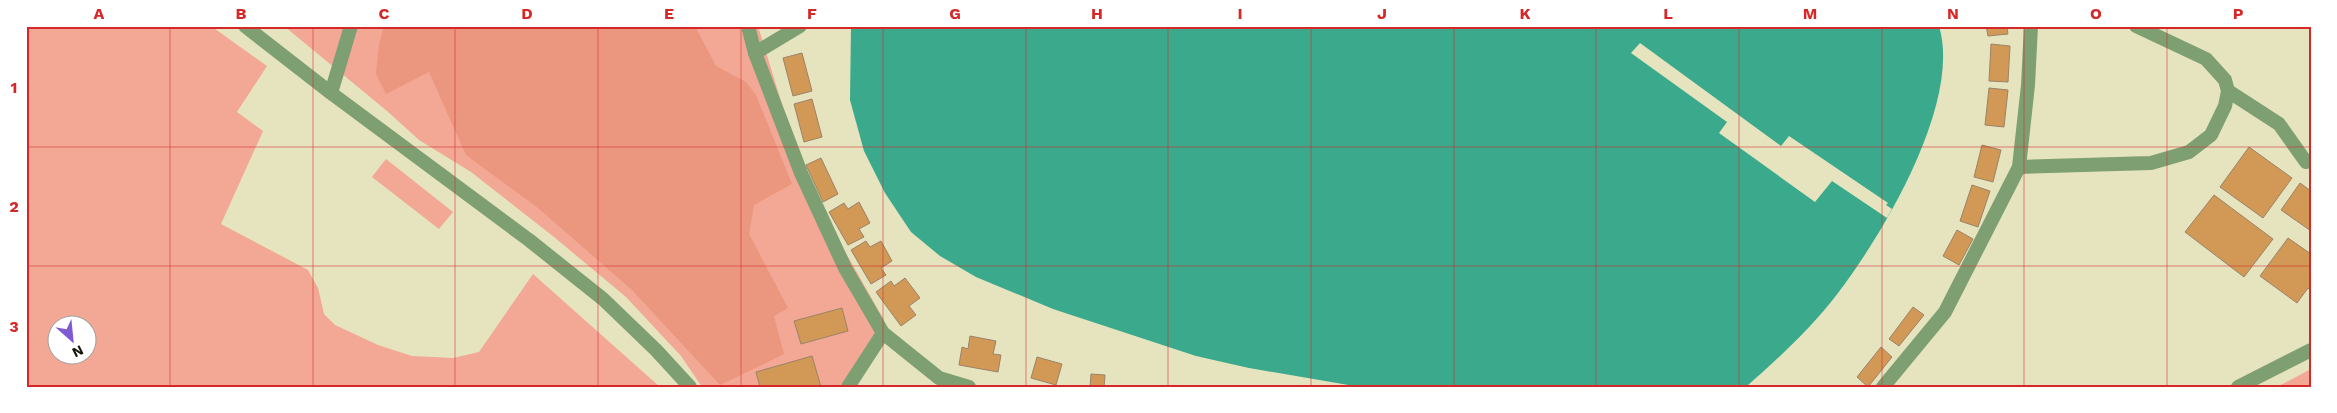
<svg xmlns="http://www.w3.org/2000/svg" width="2337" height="413" font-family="'Work Sans',sans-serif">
	<rect width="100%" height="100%" fill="#e6e3bf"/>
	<!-- green -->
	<g fill="#f2a894" fill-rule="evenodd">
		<path d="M26,26H211L267,66L237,112L263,131L221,224L308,270L318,288L324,314L335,325L378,345L412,356L453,358L479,352L533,274L660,387H26ZM58,326H88V356H58Z"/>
		<polygon points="284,26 758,26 788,124 826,218 884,320 846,387 702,387 681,356 626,297 554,237 471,172 419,140 387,111"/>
		<polygon points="386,159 453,212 439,229 372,177"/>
		<polygon points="2311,369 2311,387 2277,387"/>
	</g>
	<!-- forest -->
	<polygon fill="#eb967f" points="384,26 695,26 716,66 746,82 756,95 792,184 754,205 749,234 788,308 774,316 784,354 720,385 632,290 538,208 466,155 429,72 386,94 376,74 379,45"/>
	<!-- water -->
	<path fill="#3aa98c" d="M851,26H1939C1962,102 1883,234 1838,293C1812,327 1780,357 1748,385L1744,387H1360L1249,368L1196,356L1053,309L976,277L940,256L911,232L885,193L864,151L850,100Z"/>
	<!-- pier -->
	<polygon fill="#e6e3bf" points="1640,43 1781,146 1789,136 1888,203 1886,205 1892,209 1887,218 1832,181 1815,202 1719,133 1727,122 1631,53"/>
	<!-- building -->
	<g fill="#d19955" stroke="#9b8369">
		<polygon points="1986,26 2007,26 2008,34 1988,36"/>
		<polygon points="1991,44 2010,46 2008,82 1989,81"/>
		<polygon points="802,53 812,91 793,96 783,58"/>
		<polygon points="1989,88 2008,90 2004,127 1985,125"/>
		<polygon points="812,99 822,137 804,142 794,104"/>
		<polygon points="1982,145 2001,150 1993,182 1974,177"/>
		<polygon points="2249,147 2292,178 2263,218 2220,187"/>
		<polygon points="821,158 838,194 823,202 806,165"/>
		<polygon points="2300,183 2311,191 2311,231 2281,210"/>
		<polygon points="1972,185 1990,191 1978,227 1960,221"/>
		<polygon points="2214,195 2273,239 2244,277 2185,232"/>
		<polygon points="859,202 870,223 859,229 864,237 848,245 829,212 844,203 848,209"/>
		<polygon points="1957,230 1973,239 1959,265 1943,256"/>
		<polygon points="2288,238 2311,254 2311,290 2308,288 2297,303 2260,276"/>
		<polygon points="866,241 870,247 881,241 892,261 881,268 886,275 871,284 851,250"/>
		<polygon points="905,278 920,298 909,306 916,315 901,326 876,292 891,281 894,286"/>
		<polygon points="1913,307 1924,315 1899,346 1889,339"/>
		<polygon points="842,308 848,331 801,344 794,321"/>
		<polygon points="970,336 996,341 993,354 1001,355 998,372 959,365 962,347 968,349"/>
		<polygon points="1881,347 1892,357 1868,387 1857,377"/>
		<polygon points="812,356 821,387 760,387 756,372"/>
		<polygon points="1037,357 1062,364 1056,385 1031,378"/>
		<polygon points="1091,374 1105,375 1104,387 1090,387"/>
	</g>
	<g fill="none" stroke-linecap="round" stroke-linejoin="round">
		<!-- service -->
		<g stroke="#7d9f72" stroke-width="14">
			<polyline points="748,26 755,53 801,173 845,268 883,333 939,378 969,387"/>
			<polyline points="755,53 800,26"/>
			<polyline points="2228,91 2279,124 2306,162"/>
			<polyline points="331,93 351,26"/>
			<polyline points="2019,167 2151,163 2189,152 2211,135 2225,106 2228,91 2225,80 2206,59 2136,26"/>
			<polyline points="848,387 883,333"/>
			<polyline points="1883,387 1945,312 2019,167 2028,85 2031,26"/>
		</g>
		<!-- minor -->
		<g stroke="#7d9f72" stroke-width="14">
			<polyline points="245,26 331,93 529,240 603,299 656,350 690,387"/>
			<polyline points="2238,387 2311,350"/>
		</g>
	</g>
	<!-- grid -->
	<path fill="none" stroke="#d62828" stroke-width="1" stroke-opacity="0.55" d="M170,26V387M313,26V387M455,26V387M598,26V387M741,26V387M883,26V387M1026,26V387M1168,26V387M1311,26V387M1454,26V387M1596,26V387M1739,26V387M1882,26V387M2024,26V387M2167,26V387M26,147H2311M26,266H2311"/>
	<!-- border -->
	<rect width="2337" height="413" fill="none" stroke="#ffffff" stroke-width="55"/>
	<!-- north arrow -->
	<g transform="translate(72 340) rotate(153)"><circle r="24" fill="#ffffff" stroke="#a2a19d"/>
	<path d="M0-4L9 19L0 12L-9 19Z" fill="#805ad4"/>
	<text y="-8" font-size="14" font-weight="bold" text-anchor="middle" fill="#171509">N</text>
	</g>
	<rect x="28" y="28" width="2282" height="358" fill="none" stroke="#d62828" stroke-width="2"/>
	<g font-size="16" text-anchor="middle" font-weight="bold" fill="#d62828">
		<text x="99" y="19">A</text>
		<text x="241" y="19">B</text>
		<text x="384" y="19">C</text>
		<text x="527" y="19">D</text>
		<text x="669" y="19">E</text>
		<text x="812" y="19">F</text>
		<text x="955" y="19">G</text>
		<text x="1097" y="19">H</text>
		<text x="1240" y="19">I</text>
		<text x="1382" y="19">J</text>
		<text x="1525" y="19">K</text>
		<text x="1668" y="19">L</text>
		<text x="1810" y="19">M</text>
		<text x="1953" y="19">N</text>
		<text x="2096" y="19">O</text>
		<text x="2238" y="19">P</text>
		<text x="14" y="93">1</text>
		<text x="14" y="212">2</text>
		<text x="14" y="332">3</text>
	</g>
</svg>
